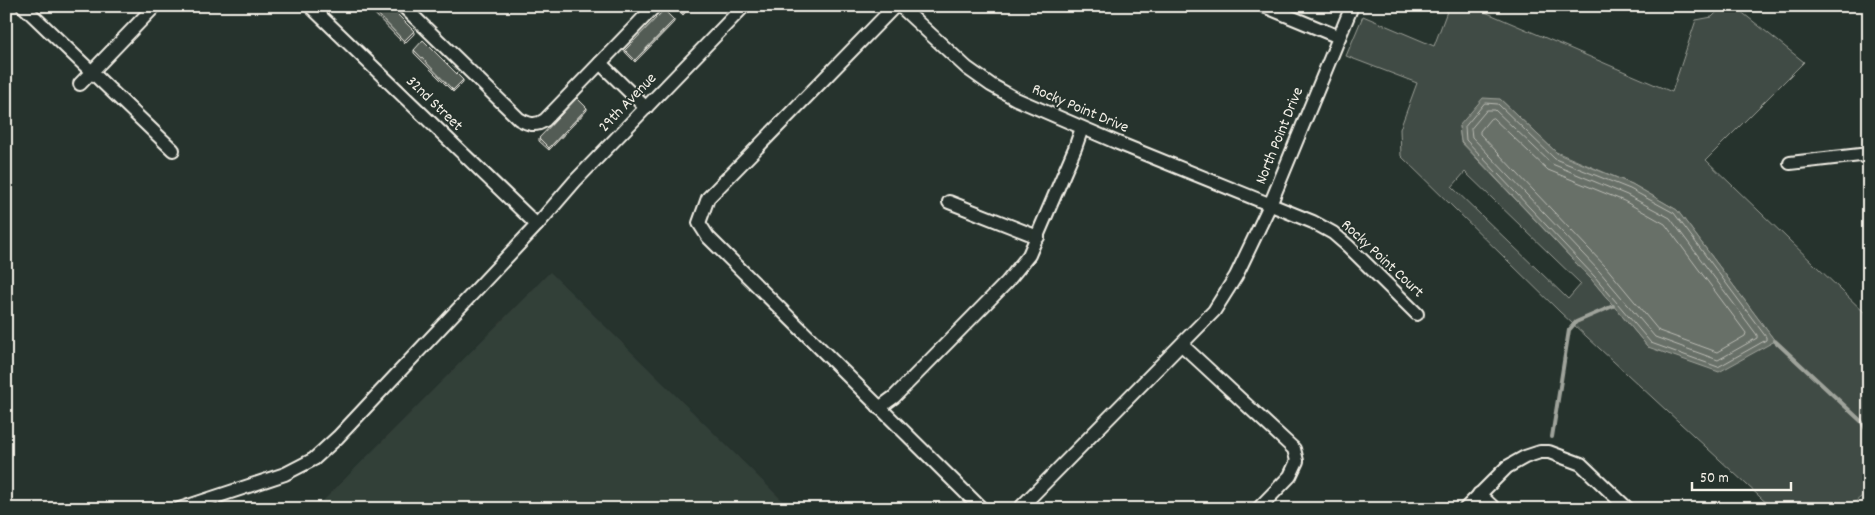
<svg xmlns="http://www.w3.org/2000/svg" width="1875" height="515" font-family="Dekko,sans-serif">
	<rect width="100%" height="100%" fill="#26332d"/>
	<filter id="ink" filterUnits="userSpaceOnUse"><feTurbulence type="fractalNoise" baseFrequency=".02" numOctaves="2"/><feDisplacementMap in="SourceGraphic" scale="10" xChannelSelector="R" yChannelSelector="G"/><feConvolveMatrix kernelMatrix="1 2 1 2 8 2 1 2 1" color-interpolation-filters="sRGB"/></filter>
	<g filter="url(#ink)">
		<!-- built -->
		<polygon fill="#333f39" points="550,272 791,509 315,509"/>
		<!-- green -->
		<path fill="#414b45" stroke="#9a9e96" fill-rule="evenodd" d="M1449,6H1471L1672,92L1696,20L1712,17L1723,6H1734L1804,62L1706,160L1869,317V490L1847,509H1773L1560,312L1401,156L1400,129L1417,83L1346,56L1363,16L1434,46ZM1500,99L1556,152L1632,184L1677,210L1775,341L1648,347L1592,280L1461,142L1459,126ZM1465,172L1581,284L1568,299L1452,187Z"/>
		<!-- water -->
		<polygon fill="#676f68" stroke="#9fa39b" points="1483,98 1500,99 1558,154 1632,184 1677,210 1775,341 1719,372 1648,347 1592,280 1461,141 1459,126"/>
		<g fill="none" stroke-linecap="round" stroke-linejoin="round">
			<!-- shore -->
			<g stroke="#bcbdb5" stroke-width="1">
				<polygon points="1485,103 1498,104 1555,159 1630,189 1674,213 1766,337 1766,340 1718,367 1651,343 1595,277 1466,140 1465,127"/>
				<polygon points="1487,110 1495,110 1552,164 1627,195 1670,218 1757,335 1757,338 1718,360 1655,337 1600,272 1472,137 1471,129"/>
				<polygon points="1493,118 1548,170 1624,201 1665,224 1746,333 1745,336 1717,352 1659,331 1606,267 1480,134 1480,131 1490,119"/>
			</g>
			<!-- stream -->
			<g stroke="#9fa39b" stroke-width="4">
				<polyline points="1775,341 1861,421 1869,434"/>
				<polyline points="1552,437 1569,330 1576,322 1613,306"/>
			</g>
			<defs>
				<g id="minor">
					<polyline points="23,6 173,150"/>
					<polyline points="310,6 537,225"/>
					<path d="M403,6L519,119C528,124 535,127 545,120L655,6"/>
					<polyline points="895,6 708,198 699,223 708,237 982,509"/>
					<polyline points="900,6 967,68 991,85 1016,99 1118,143 1313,222 1333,233 1348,246 1417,314"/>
					<polyline points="1264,6 1339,37"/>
					<polyline points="600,63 646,108"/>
					<polyline points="80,84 155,6"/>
					<polyline points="1790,163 1869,154"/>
					<polyline points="949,202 1038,237"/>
					<polyline points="1182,345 1294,449 1297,461 1290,476 1258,509"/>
					<polyline points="879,408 894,397 1007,282 1029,255 1075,148 1082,128"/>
					<polyline points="1479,494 1495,509"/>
					<polyline points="179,509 285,474 314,459 338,437 537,225 575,181 744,6"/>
					<polyline points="1019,509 1214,311 1236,276 1270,205 1352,6"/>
					<polyline points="1465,509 1507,467 1525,457 1540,452 1549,452 1581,464 1628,509"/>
				</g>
			</defs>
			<!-- minor casing -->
			<use href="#minor" stroke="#f4f1e8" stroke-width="16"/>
			<!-- minor -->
			<use href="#minor" stroke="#26332d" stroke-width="12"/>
		</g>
		<!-- wall -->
		<g fill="#474f49" stroke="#f4f1e8">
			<polygon points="367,6 389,6 414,34 404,44"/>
			<polygon points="674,6 691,6 683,15"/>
			<polygon points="674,22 635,62 625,52 625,50"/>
			<polygon points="414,50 463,82 453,92 414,53"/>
			<polygon points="587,110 549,150 539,141 539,138"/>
		</g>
		<!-- shaded-wall -->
		<g fill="#39403c" stroke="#f4f1e8">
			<polygon points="688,6 691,6 683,15 683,12"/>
			<polygon points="674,20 674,22 635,62 635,60"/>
			<polygon points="414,31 414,34 404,44 404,41"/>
			<polygon points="463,80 463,82 453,92 453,90"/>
			<polygon points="587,108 587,110 549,150 549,148"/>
		</g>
		<!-- building -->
		<g fill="#525c55" stroke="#f4f1e8">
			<polygon points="370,6 389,6 414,31 404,41"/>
			<polygon points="677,6 688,6 683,12"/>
			<polygon points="664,10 674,20 635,60 625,50"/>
			<polygon points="423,40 463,80 453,90 414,50"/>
			<polygon points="577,98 587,108 549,148 539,138"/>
		</g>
	</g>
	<g text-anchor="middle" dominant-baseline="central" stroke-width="4" stroke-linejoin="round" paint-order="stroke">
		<!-- street labels -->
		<g font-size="16" fill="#f4f1e8" stroke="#26332d">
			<text transform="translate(628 103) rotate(-46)">29th Avenue</text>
			<text transform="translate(434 104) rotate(44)">32nd Street</text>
			<text transform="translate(1080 109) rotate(23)">Rocky Point Drive</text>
			<text transform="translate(1280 136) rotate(-68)">North Point Drive</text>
			<text transform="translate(1382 259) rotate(43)">Rocky Point Court</text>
		</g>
	</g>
	<!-- margin -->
	<rect width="1875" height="515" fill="none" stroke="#26332d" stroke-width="25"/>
	<rect x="12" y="12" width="1850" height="490" fill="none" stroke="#f4f1e8" stroke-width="2" filter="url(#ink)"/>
	<!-- scale -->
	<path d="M1692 482v8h99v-8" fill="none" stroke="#f4f1e8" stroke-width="2.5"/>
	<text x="1700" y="482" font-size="15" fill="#f4f1e8" stroke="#26332d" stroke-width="4" paint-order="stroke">50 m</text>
</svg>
